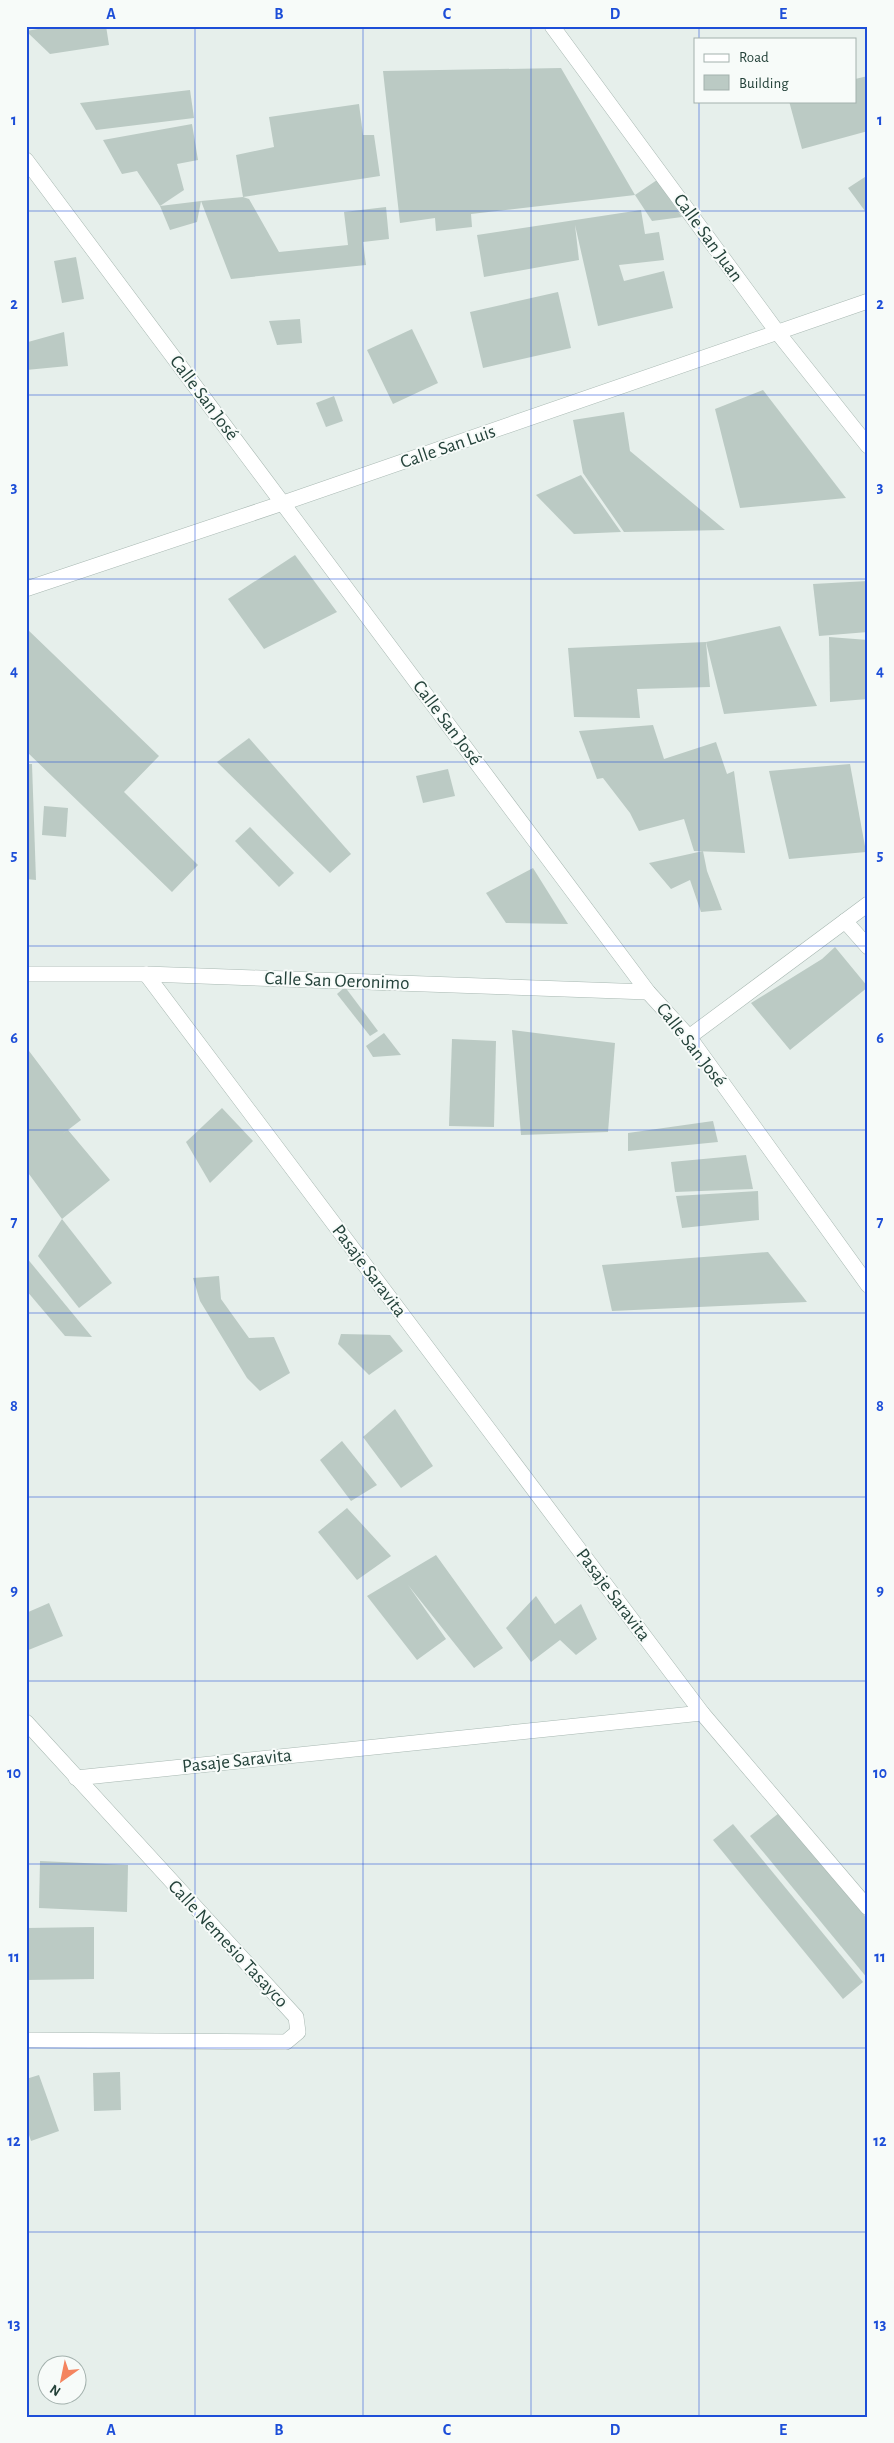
<svg xmlns="http://www.w3.org/2000/svg" width="894" height="2443" font-family="'Alegreya Sans',sans-serif">
	<rect width="100%" height="100%" fill="#e6efeb"/>
	<!-- building -->
	<g fill="#bbcac4">
		<polygon points="56,26 106,26 109,45 50,54 26,31"/>
		<polygon points="561,68 635,195 471,214 472,227 436,231 435,218 400,223 383,71"/>
		<polygon points="868,76 868,131 802,149 789,101 855,101 855,79"/>
		<polygon points="190,90 194,118 96,130 80,103"/>
		<polygon points="359,104 363,135 374,135 380,176 243,197 236,155 274,147 269,117"/>
		<polygon points="192,124 198,160 177,164 184,190 160,206 137,171 122,174 103,140"/>
		<polygon points="868,175 868,215 848,188"/>
		<polygon points="657,180 682,217 652,221 635,195"/>
		<polygon points="243,197 249,199 279,252 348,245 344,212 386,207 389,239 363,242 366,265 231,279 201,201"/>
		<polygon points="201,201 197,222 170,230 160,206"/>
		<polygon points="641,210 645,234 659,232 664,260 619,265 624,281 664,271 673,308 598,326 575,225 579,260 484,277 477,235"/>
		<polygon points="76,257 84,299 62,303 54,261"/>
		<polygon points="558,292 571,348 483,368 470,312"/>
		<polygon points="26,317 28,317 28,342 64,332 68,366 26,370"/>
		<polygon points="300,319 302,343 277,345 269,321"/>
		<polygon points="412,329 438,383 393,404 367,350"/>
		<polygon points="763,390 846,498 740,508 715,409"/>
		<polygon points="334,396 343,421 326,427 316,403"/>
		<polygon points="624,412 630,451 725,530 624,532 583,473 573,420"/>
		<polygon points="581,475 621,532 574,534 536,495"/>
		<polygon points="295,555 337,612 264,649 228,599"/>
		<polygon points="868,581 868,632 819,636 813,584"/>
		<polygon points="780,626 817,706 724,714 706,642"/>
		<polygon points="26,628 159,756 124,792 198,865 172,892 26,751"/>
		<polygon points="829,637 868,640 868,699 830,702"/>
		<polygon points="706,642 710,687 637,689 640,718 574,717 568,648"/>
		<polygon points="653,725 664,759 716,742 727,774 734,771 745,853 694,851 684,819 639,831 630,813 603,778 597,779 579,731"/>
		<polygon points="249,738 351,854 330,873 217,762"/>
		<polygon points="26,764 32,764 36,880 26,879"/>
		<polygon points="850,764 866,852 789,859 769,771"/>
		<polygon points="448,769 455,796 423,803 416,776"/>
		<polygon points="44,806 68,808 66,837 42,835"/>
		<polygon points="250,827 294,873 279,887 235,841"/>
		<polygon points="703,851 707,871 722,910 701,912 690,880 671,889 649,863"/>
		<polygon points="533,868 568,924 506,923 486,893"/>
		<polygon points="835,947 868,987 790,1050 751,1003 822,959"/>
		<polygon points="345,987 378,1031 370,1036 337,994"/>
		<polygon points="512,1030 615,1043 608,1132 521,1135"/>
		<polygon points="384,1033 401,1055 373,1057 366,1046"/>
		<polygon points="452,1039 496,1041 494,1127 449,1126"/>
		<polygon points="26,1047 81,1120 60,1136 68,1130 110,1180 62,1219 26,1170"/>
		<polygon points="222,1108 253,1141 210,1183 186,1142"/>
		<polygon points="713,1121 718,1142 628,1151 628,1133"/>
		<polygon points="746,1155 753,1189 675,1192 671,1162"/>
		<polygon points="758,1191 759,1220 682,1228 676,1196"/>
		<polygon points="62,1219 112,1283 79,1308 38,1256"/>
		<polygon points="768,1252 807,1302 612,1311 602,1265"/>
		<polygon points="26,1257 92,1337 65,1336 26,1290"/>
		<polygon points="219,1276 221,1299 249,1338 274,1337 290,1373 260,1391 247,1378 200,1301 193,1278"/>
		<polygon points="341,1334 390,1335 403,1351 369,1375 338,1344"/>
		<polygon points="395,1409 433,1466 401,1488 363,1437"/>
		<polygon points="342,1441 377,1485 351,1501 320,1460"/>
		<polygon points="347,1508 391,1556 357,1580 318,1532"/>
		<polygon points="436,1555 503,1648 474,1668 408,1585 446,1639 417,1660 367,1596"/>
		<polygon points="536,1596 555,1624 581,1604 597,1639 576,1655 560,1640 531,1662 506,1628"/>
		<polygon points="49,1603 63,1636 26,1651 26,1613"/>
		<polygon points="779,1813 868,1920 868,1979 750,1836"/>
		<polygon points="733,1824 863,1982 843,1999 713,1840"/>
		<polygon points="40,1861 128,1865 127,1912 39,1908"/>
		<polygon points="94,1927 94,1979 26,1980 26,1928"/>
		<polygon points="120,2072 121,2110 94,2111 93,2073"/>
		<polygon points="39,2075 59,2131 31,2141 26,2126 26,2079"/>
	</g>
	<g fill="none" stroke-linecap="round" stroke-linejoin="round">
		<defs>
			<polyline id="service" points="702,1713 868,1908"/>
			<g id="minor">
				<polyline points="552,26 778,333 868,446"/>
				<polyline points="26,160 648,992 689,1037 868,1285"/>
				<polyline points="26,589 283,503 868,301"/>
				<polyline points="845,921 868,947"/>
				<polyline points="26,974 146,974 648,992"/>
				<polyline points="689,1037 868,904"/>
				<polyline points="26,1722 296,2017 298,2032 286,2042 26,2040"/>
				<polyline points="76,1778 702,1713 146,974"/>
			</g>
		</defs>
		<!-- service casing -->
		<use href="#service" stroke="#a8b8b2" stroke-width="16"/>
		<!-- minor casing -->
		<use href="#minor" stroke="#a8b8b2" stroke-width="16"/>
		<!-- service -->
		<use href="#service" stroke="#fff" stroke-width="15"/>
		<!-- minor -->
		<use href="#minor" stroke="#fff" stroke-width="15"/>
	</g>
	<!-- grid -->
	<path fill="none" stroke="#1d4ed8" stroke-width="1" stroke-opacity="0.55" d="M195,26V2417M363,26V2417M531,26V2417M699,26V39M699,101V2417M26,211H868M26,395H868M26,579H868M26,762H868M26,946H868M26,1130H868M26,1313H868M26,1497H868M26,1681H868M26,1864H868M26,2048H868M26,2232H868"/>
	<g text-anchor="middle" dominant-baseline="central" stroke-width="4" stroke-linejoin="round" paint-order="stroke">
		<!-- street labels -->
		<g font-size="19" fill="#24423a" stroke="#f7fbf9">
			<text transform="translate(708 238) rotate(54)">Calle San Juan</text>
			<text transform="translate(204 398) rotate(53)">Calle San José</text>
			<text transform="translate(448 447) rotate(-19)">Calle San Luis</text>
			<text transform="translate(447 723) rotate(53)">Calle San José</text>
			<text transform="translate(337 981) rotate(2)">Calle San Oeronimo</text>
			<text transform="translate(691 1045) rotate(52)">Calle San José</text>
			<text transform="translate(369 1271) rotate(53)">Pasaje Saravita</text>
			<text transform="translate(613 1595) rotate(53)">Pasaje Saravita</text>
			<text transform="translate(237 1761) rotate(-6)">Pasaje Saravita</text>
			<text transform="translate(228 1944) rotate(47)">Calle Nemesio Tasayco</text>
		</g>
	</g>
	<!-- border -->
	<rect width="894" height="2443" fill="none" stroke="#f7fbf9" stroke-width="55"/>
	<!-- legend -->
	<rect x="694" y="38" width="162" height="65" fill="#f7fbf9" stroke="#a3b1ad"/>
	<rect x="704" y="54" width="25" height="8" fill="#ffffff" stroke="#a3b1ad"/>
	<text x="739" y="62" font-size="15" fill="#24423a">Road</text>
	<rect x="704" y="75" width="25" height="15" fill="#bbcac4" stroke="#a3b1ad"/>
	<text x="739" y="88" font-size="15" fill="#24423a">Building</text>
	<!-- north arrow -->
	<g transform="translate(62 2380) rotate(213)"><circle r="24" fill="#f7fbf9" stroke="#a3b1ad"/>
	<path d="M0-4L9 19L0 12L-9 19Z" fill="#f4845f"/>
	<text y="-8" font-size="14" font-weight="bold" text-anchor="middle" fill="#24423a">N</text>
	</g>
	<rect x="28" y="28" width="838" height="2388" fill="none" stroke="#1d4ed8" stroke-width="2"/>
	<g font-size="16" text-anchor="middle" font-weight="bold" fill="#1d4ed8">
		<text x="111" y="19">A</text>
		<text x="279" y="19">B</text>
		<text x="447" y="19">C</text>
		<text x="615" y="19">D</text>
		<text x="783" y="19">E</text>
		<text x="14" y="125">1</text>
		<text x="880" y="125">1</text>
		<text x="14" y="309">2</text>
		<text x="880" y="309">2</text>
		<text x="14" y="492">3</text>
		<text x="880" y="492">3</text>
		<text x="14" y="676">4</text>
		<text x="880" y="676">4</text>
		<text x="14" y="860">5</text>
		<text x="880" y="860">5</text>
		<text x="14" y="1043">6</text>
		<text x="880" y="1043">6</text>
		<text x="14" y="1227">7</text>
		<text x="880" y="1227">7</text>
		<text x="14" y="1411">8</text>
		<text x="880" y="1411">8</text>
		<text x="14" y="1595">9</text>
		<text x="880" y="1595">9</text>
		<text x="14" y="1778">10</text>
		<text x="880" y="1778">10</text>
		<text x="14" y="1962">11</text>
		<text x="880" y="1962">11</text>
		<text x="14" y="2146">12</text>
		<text x="880" y="2146">12</text>
		<text x="14" y="2329">13</text>
		<text x="880" y="2329">13</text>
		<text x="111" y="2435">A</text>
		<text x="279" y="2435">B</text>
		<text x="447" y="2435">C</text>
		<text x="615" y="2435">D</text>
		<text x="783" y="2435">E</text>
	</g>
</svg>
